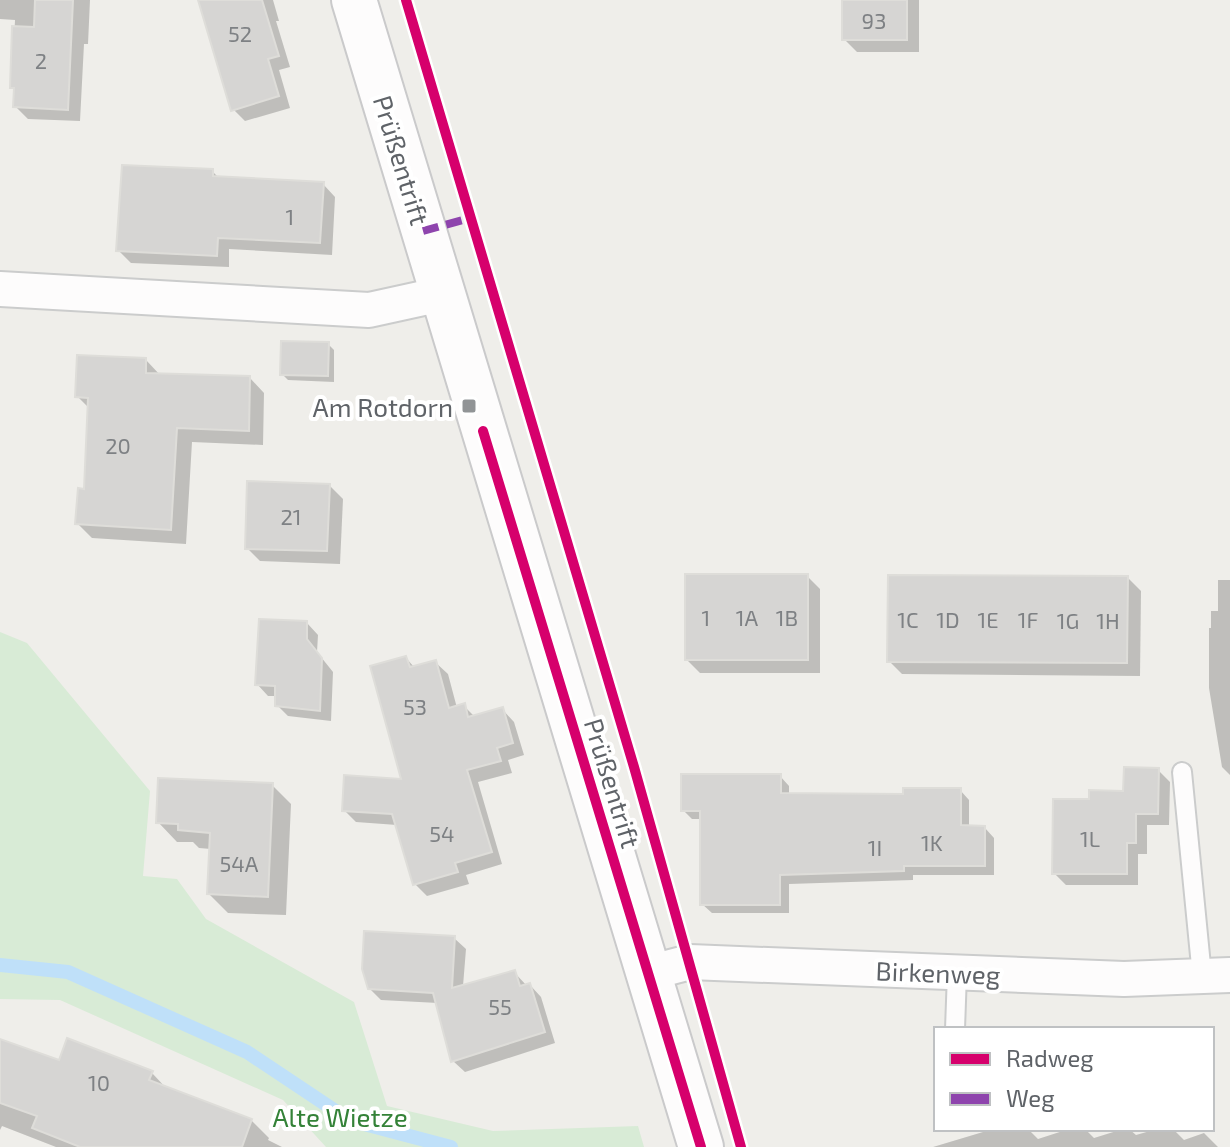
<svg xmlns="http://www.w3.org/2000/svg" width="1230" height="1147" font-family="'Exo 2',sans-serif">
	<rect width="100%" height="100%" fill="#efeeea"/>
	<!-- green -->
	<polygon fill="#d8ebd6" points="0,632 27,643 150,791 143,876 177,879 206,919 354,1002 387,1106 493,1131 638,1126 644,1147 326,1147 283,1100 60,1000 0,999"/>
	<!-- shadow -->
	<g fill="#0003">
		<polygon points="0,0 90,0 88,44 84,44 80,121 28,119 15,106 16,91 12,87 15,20 0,19"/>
		<polygon points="200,0 273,0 279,21 276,21 290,67 279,70 290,108 245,121 233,109"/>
		<polygon points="844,0 919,0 919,52 857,52 844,39"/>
		<polygon points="212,171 220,179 323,184 335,197 332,255 229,249 229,267 131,263 118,250"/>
		<polygon points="328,344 334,350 334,382 288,380 282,374"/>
		<polygon points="146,360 161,376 250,378 264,393 263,445 192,442 186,544 92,538 77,523 85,491 90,409 77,396"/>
		<polygon points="330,486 343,499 340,564 260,561 247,548"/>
		<polygon points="807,576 820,589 820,673 700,673 687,660"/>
		<polygon points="1128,578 1141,591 1140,676 902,674 889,661"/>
		<polygon points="1218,580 1230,580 1230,775 1222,767 1209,688 1209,628 1211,628 1211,611 1218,611"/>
		<polygon points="307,623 318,635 317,652 333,672 331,721 288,716 277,705 277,696 268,696 257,684"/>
		<polygon points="406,658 415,668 435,662 448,674 457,708 464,706 475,717 502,709 514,722 524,755 508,760 512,773 478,782 502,864 466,875 469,884 427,896 415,884 397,825 356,822 344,810 403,781"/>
		<polygon points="1158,770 1170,782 1169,825 1147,825 1147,854 1138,854 1138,885 1066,885 1054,873 1091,801 1125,793"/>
		<polygon points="780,776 789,786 789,795 905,796 960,790 969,800 969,828 985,828 994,838 994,875 913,875 913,880 789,884 789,913 712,913 702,904 702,819 692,819 683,810"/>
		<polygon points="272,785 291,804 286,915 228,913 209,894 211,849 199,848 193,842 177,842 158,822"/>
		<polygon points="454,938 466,949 463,986 514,972 527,986 530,985 541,997 555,1043 465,1072 453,1061 438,1003 381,1000 369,988"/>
		<polygon points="0,1041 60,1062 152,1073 167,1089 251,1120 269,1138 268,1140 282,1147 56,1147 2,1126 0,1130"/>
		<polygon points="993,1129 1028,1129 1038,1139 1069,1129 1085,1129 1094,1138 1123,1129 1129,1129 1136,1135 1157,1129 1173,1129 1184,1140 1204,1133 1218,1147 933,1147"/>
	</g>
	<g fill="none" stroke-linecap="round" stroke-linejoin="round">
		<!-- stream -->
		<polyline stroke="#bfe0f9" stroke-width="14" points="0,965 68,972 247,1052 349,1120 451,1147"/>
	</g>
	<!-- building -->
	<g fill="#d6d5d3" stroke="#deddd9" stroke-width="2">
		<polygon points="35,0 73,0 68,110 13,107 14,88 10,88 12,26 34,27"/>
		<polygon points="198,0 262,0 279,56 268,59 279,96 231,111"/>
		<rect x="842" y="0" width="65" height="40"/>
		<polygon points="122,165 213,169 213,176 324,182 320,243 218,238 217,256 116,251"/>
		<polygon points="281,341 329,342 328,376 280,375"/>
		<polygon points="77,355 146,358 146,373 250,376 249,431 177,428 171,530 75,524 78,488 84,489 88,398 75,397"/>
		<polygon points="247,481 330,484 327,551 245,549"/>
		<rect x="685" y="574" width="123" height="86"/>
		<polygon points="888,575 1128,576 1127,663 887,662"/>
		<polygon points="259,619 307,621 307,639 322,658 320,711 275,706 275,686 255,685"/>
		<polygon points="406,656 410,667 436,660 449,708 465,703 468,717 503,707 513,743 497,748 501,761 467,770 492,852 455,863 458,872 413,885 392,814 342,811 344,775 401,779 370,666"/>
		<polygon points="1124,767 1159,768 1158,814 1136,814 1136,843 1127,843 1127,874 1052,874 1053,799 1089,799 1089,790 1123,791"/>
		<polygon points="681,774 781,774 781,793 903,794 903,788 961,788 961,825 985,826 985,866 904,866 904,871 780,875 780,905 700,905 700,811 681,811"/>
		<polygon points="158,778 273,783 268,897 207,894 210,833 178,830 178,824 156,823"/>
		<polygon points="364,931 455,936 452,988 515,970 520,986 530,983 545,1032 451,1062 433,993 368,989 362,969"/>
		<polygon points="67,1038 153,1071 149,1080 252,1119 242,1147 80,1147 32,1128 37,1116 0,1103 0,1039 59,1060"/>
	</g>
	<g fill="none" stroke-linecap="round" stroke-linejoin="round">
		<defs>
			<g id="lane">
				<polyline points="1182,772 1202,976"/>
				<polyline points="955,1029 957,973"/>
			</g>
			<g id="street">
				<polyline points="0,289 369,310 442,294"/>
				<polyline points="648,973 690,962 1124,979 1230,975"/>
			</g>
			<polyline id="secondary" points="354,0 701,1147"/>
		</defs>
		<!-- lane casing -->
		<use href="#lane" stroke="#cbcccc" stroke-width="22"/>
		<!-- street casing -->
		<use href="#street" stroke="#cbcccc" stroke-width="38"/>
		<!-- secondary casing -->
		<use href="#secondary" stroke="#cacacb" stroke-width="48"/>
		<!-- lane -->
		<use href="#lane" stroke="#fdfcfc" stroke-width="18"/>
		<!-- street -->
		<use href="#street" stroke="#fdfcfc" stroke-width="34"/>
		<!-- secondary -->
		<use href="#secondary" stroke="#fdfcfc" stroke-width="44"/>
		<!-- quiet -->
		<polyline stroke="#8e44ad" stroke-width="8" stroke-dasharray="16 8" stroke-linecap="butt" points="423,231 470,218"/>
		<defs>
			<g id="cycleway">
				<polyline points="406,0 634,767 741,1147"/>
				<polyline points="483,431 701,1147"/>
			</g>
		</defs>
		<!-- cycleway casing -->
		<use href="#cycleway" stroke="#fff" stroke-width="15"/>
		<!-- cycleway -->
		<use href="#cycleway" stroke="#d6006c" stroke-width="10"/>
	</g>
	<!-- markers -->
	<rect fill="#919496" stroke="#fff" stroke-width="3" x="461" y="398" width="16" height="16" rx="4"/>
	<g text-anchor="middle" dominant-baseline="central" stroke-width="8" stroke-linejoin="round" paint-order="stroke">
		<!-- number labels -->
		<g font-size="22" fill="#7e8184">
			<text x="874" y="20">93</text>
			<text x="240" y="33">52</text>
			<text x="41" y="60">2</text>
			<text x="290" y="216">1</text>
			<text x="118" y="445">20</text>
			<text x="291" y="516">21</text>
			<text x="706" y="617">1</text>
			<text x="747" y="617">1A</text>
			<text x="787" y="617">1B</text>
			<text x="908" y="619">1C</text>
			<text x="948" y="619">1D</text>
			<text x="988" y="619">1E</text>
			<text x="1028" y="619">1F</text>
			<text x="1068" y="620">1G</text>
			<text x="1108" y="620">1H</text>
			<text x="415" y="706">53</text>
			<text x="442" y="833">54</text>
			<text x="1090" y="838">1L</text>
			<text x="932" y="842">1K</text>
			<text x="875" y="847">1I</text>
			<text x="239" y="863">54A</text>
			<text x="500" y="1006">55</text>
			<text x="99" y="1082">10</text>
		</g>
		<!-- street labels -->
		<g font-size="26" fill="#5f6368" stroke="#fff">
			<text transform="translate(402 160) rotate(73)">Prüßentrift</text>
			<text transform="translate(613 783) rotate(73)">Prüßentrift</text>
			<text transform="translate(938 972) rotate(2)">Birkenweg</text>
		</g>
		<!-- poi labels -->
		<g font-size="26" fill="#5f6368" stroke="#fff" text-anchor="end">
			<text x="453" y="406">Am Rotdorn</text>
		</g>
		<!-- park labels -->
		<g font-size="26" fill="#348238" stroke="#fff">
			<text x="340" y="1116">Alte Wietze</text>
		</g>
	</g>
	<!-- legend -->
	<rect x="934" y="1027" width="280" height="104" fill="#ffffff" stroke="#bfc1c3" stroke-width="2"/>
	<rect x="950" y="1053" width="40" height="12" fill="#d6006c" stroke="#bfc1c3" stroke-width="2"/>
	<text x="1006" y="1067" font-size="24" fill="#5f6368">Radweg</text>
	<rect x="950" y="1093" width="40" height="12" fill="#8e44ad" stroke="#bfc1c3" stroke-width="2"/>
	<text x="1006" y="1107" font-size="24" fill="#5f6368">Weg</text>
</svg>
